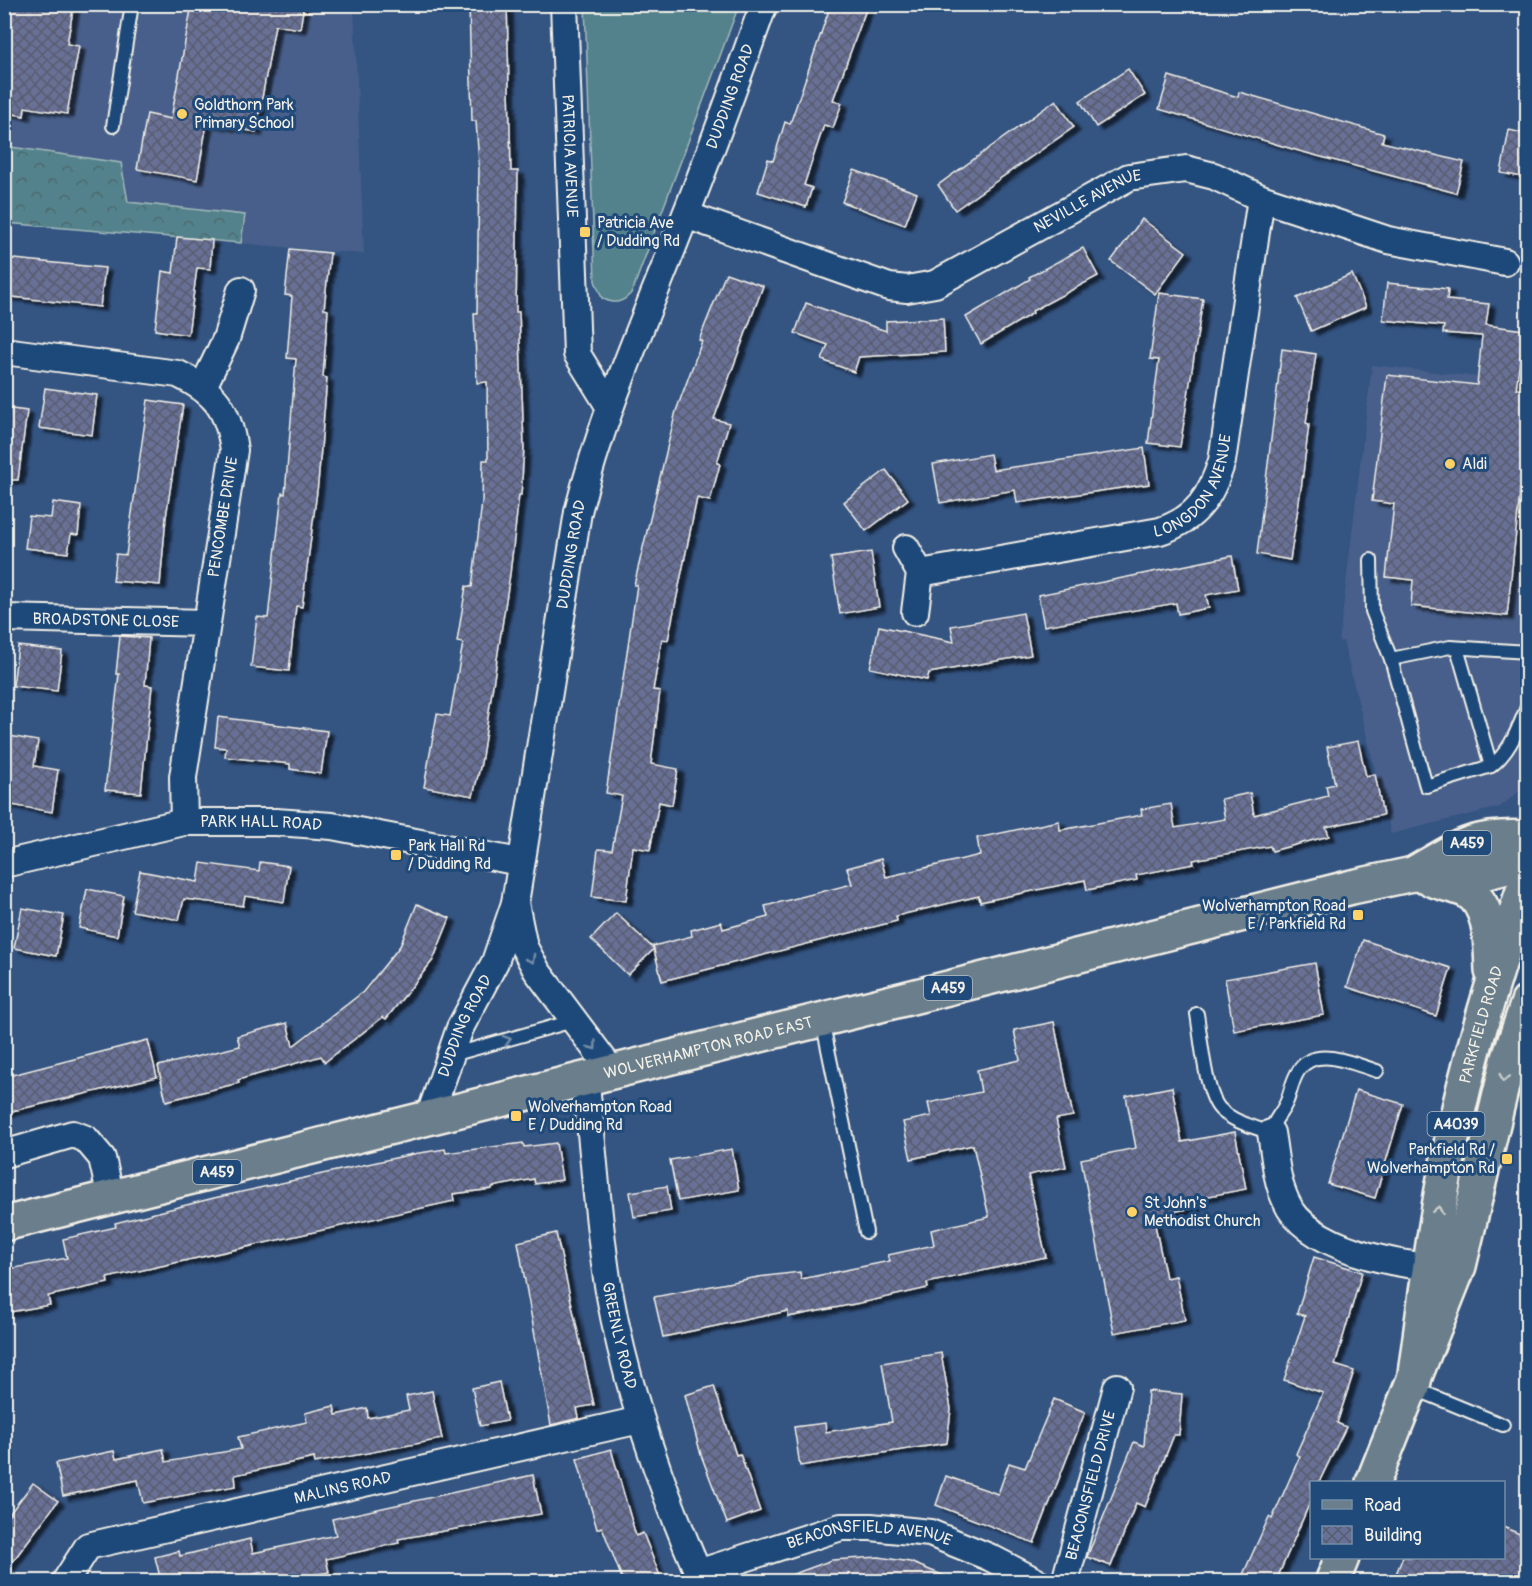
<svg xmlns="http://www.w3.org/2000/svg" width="1532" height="1586" font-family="Pangolin,sans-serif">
	<defs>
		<pattern id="forest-crowns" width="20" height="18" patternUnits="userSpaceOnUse" patternTransform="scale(1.5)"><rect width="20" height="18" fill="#52828c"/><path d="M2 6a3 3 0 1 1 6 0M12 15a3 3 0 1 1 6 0" fill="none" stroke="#4e686c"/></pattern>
		<pattern id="building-cross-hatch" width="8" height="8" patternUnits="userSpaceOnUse" patternTransform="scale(1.5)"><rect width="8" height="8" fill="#677096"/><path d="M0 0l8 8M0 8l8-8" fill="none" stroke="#585c6e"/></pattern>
		<filter id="shadow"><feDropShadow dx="6" dy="4" stdDeviation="1.5" flood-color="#0009"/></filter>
	</defs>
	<rect width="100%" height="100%" fill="#345482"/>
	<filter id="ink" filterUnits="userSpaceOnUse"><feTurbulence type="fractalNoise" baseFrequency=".0167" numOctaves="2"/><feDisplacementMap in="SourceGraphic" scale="12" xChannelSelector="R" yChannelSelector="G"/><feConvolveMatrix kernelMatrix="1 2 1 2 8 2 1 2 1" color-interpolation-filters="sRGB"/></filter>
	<g filter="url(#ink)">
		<!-- built -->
		<g fill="#475f8a">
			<polygon points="4,5 354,5 364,254 5,223"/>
			<polygon points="1372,365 1523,382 1527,368 1527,785 1500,807 1391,834 1343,641 1339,642"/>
		</g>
		<!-- grass -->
		<path fill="#52828c" stroke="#a3baba" stroke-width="1.5" d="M585,5H739L632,292C623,303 614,305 602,298L595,281Z"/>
		<!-- forest -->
		<polygon fill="url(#forest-crowns)" stroke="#a3baba" stroke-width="1.5" points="4,146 121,163 128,202 245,215 241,243 5,223"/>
		<!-- building -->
		<g fill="url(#building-cross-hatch)" stroke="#f4f1e8" stroke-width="1.5" filter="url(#shadow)">
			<polygon points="4,4 74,4 67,44 79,46 67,114 25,107 24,116 4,112"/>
			<polygon points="192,4 304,4 300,29 275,25 256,132 207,123 197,180 137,169 147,114 171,119"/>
			<polygon points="469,4 507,4 511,171 518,171 516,312 519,312 524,447 521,495 519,495 510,574 481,763 473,796 424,787 437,714 450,716 463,643 457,642 466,586 472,587 482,502 483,460 488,460 487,382 477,383 474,313 477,313 479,164 476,121 472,121"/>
			<polygon points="831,4 868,4 833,100 842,103 833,128 824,125 804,185 812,188 806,207 758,192 768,159 773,161 785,122 790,124"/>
			<polygon points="1128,69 1145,95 1096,127 1080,101"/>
			<polygon points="1169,76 1238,97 1239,92 1384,134 1382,142 1464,162 1456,193 1299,151 1159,109"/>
			<polygon points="1056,100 1074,127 955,210 938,185"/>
			<polygon points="1509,130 1527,134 1527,178 1501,173"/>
			<polygon points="854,170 917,193 905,225 842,202"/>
			<polygon points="1142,219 1186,252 1155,294 1111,261"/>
			<polygon points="177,237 212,240 210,269 197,268 188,335 155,330 162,271 173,273"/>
			<polygon points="1083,248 1098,276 1032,311 1033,313 981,344 966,317 1030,279 1029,277"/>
			<polygon points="290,249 330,253 324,309 328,310 323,377 327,378 318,483 302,607 296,606 289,671 251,667 257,617 268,618 282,493 285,494 296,359 287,358 292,296 285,295"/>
			<polygon points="4,258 105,268 100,307 4,296"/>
			<polygon points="726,273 763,286 714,419 729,423 717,463 720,464 710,501 697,498 668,640 662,639 653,690 660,691 651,764 678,769 672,805 659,802 650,850 633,847 626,901 592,897 598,849 612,850 622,796 606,793 637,585 634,585 676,411 702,341 699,340"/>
			<polygon points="1352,274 1366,307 1311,331 1297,298"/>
			<polygon points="1387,283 1448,289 1447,300 1489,304 1486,325 1524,330 1516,389 1527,390 1527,427 1507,616 1411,606 1413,580 1386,577 1394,504 1372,501 1387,375 1477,385 1482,336 1443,333 1444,326 1383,320"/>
			<polygon points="1159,293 1203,299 1180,447 1148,443 1159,360 1150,359"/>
			<polygon points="806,303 886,331 886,321 943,318 945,352 859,357 854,372 822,360 828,345 795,333"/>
			<polygon points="1282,349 1316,354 1306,423 1309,424 1302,482 1290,560 1257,554"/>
			<polygon points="45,388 97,395 92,435 39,428"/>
			<polygon points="148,400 183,405 166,517 160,585 113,581 116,554 126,555"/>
			<polygon points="4,408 27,411 18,480 4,480"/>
			<polygon points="1144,448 1149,484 1017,503 1015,490 940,503 933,464 990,454 993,470"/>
			<polygon points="886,470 908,499 866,531 844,502"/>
			<polygon points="53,502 81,506 78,535 71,534 68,553 25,548 29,516 51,518"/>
			<polygon points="871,552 879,607 840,614 831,558"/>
			<polygon points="1232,556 1238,589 1206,595 1209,608 1178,614 1176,603 1044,626 1038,595"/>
			<polygon points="1023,613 1031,655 929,673 927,680 870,668 879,626 954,642 951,626"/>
			<polygon points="120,636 149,638 145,685 152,686 141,793 105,790 119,674 116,674"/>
			<polygon points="18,646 62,651 57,691 13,686"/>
			<polygon points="218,717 327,731 321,774 290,769 290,764 225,757 226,748 215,747"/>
			<polygon points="4,735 38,741 34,766 58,770 52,812 5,804 11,766 4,765"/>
			<polygon points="1358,741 1366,776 1375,774 1383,815 1326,827 1329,836 1272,851 1270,846 1193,860 1194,864 1136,875 1137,880 1087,890 1085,880 980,902 979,896 896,916 897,921 662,981 653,946 692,936 691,930 721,922 723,929 768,917 765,906 852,884 847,868 881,859 886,877 980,855 977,838 1059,821 1060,830 1142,815 1141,809 1171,804 1175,828 1225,819 1221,799 1250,793 1254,815 1328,796 1326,786 1335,784 1327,747"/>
			<polygon points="260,862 289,866 284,902 245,896 243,906 184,899 179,920 132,911 140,871 198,882 201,863 259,871"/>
			<polygon points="87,889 124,896 117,936 79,928"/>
			<polygon points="417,904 450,918 433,960 386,1019 383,1017 325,1062 321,1056 238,1080 239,1083 166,1101 158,1066 240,1046 237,1036 287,1023 293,1046 363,992 400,946"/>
			<polygon points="22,908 64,915 56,956 14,948"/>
			<polygon points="616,913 654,949 628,975 591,939"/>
			<polygon points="1363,940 1451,968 1436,1016 1347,987"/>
			<polygon points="1315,963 1324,1015 1234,1031 1225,979"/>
			<polygon points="1054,1022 1073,1116 1056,1119 1066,1167 1028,1175 1046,1257 927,1283 928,1288 870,1301 788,1317 788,1311 663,1337 654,1297 758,1277 800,1272 801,1279 890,1261 888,1255 934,1245 931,1230 989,1217 973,1145 911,1159 903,1122 931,1116 928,1103 981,1092 977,1070 1020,1060 1014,1030"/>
			<polygon points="148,1040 157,1077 4,1113 4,1077"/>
			<polygon points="1172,1087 1182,1142 1235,1132 1246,1189 1193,1199 1195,1208 1153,1215 1166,1278 1176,1276 1185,1320 1114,1333 1081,1159 1136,1148 1126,1096"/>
			<polygon points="1356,1090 1403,1104 1375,1198 1328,1184"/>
			<polygon points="523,1143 524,1147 556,1143 562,1180 535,1184 534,1179 492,1187 492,1189 453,1194 454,1201 107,1278 108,1283 48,1296 50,1305 4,1313 4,1270 67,1258 63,1239 116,1227 115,1223 214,1198 413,1154 445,1149 446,1153"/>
			<polygon points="732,1149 739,1190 678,1201 670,1160"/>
			<polygon points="667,1186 671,1211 634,1217 630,1192"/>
			<polygon points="556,1233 594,1405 577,1408 579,1418 551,1425 518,1242"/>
			<polygon points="1314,1257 1362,1272 1335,1365 1354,1371 1337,1423 1346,1427 1319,1482 1311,1482 1311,1500 1276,1581 1240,1581 1269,1517 1272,1519 1300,1456 1296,1454 1323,1393 1284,1380 1305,1316 1297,1313"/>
			<polygon points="941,1353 951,1409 947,1443 800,1466 794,1427 825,1423 826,1432 892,1422 882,1363"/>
			<polygon points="499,1382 507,1421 480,1426 472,1388"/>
			<polygon points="714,1386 736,1455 740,1454 760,1511 727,1523 701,1455 685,1395"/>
			<polygon points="432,1391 442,1439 315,1463 314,1458 235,1475 236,1486 143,1503 138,1480 63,1496 56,1463 114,1451 116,1459 163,1449 166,1462 241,1449 238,1437 307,1422 305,1413 334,1406 336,1415 367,1408 368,1418 409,1410 406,1396"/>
			<polygon points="1148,1391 1182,1394 1179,1435 1174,1435 1145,1507 1136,1503 1111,1566 1087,1557 1134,1442 1144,1446"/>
			<polygon points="1054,1399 1085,1412 1034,1543 936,1505 946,1476 998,1494 1009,1463 1025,1468"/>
			<polygon points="611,1449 636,1536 643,1533 662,1581 623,1581 602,1527 597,1529 577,1459"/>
			<polygon points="533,1475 541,1514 398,1539 399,1543 326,1559 329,1572 283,1581 269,1581 267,1571 224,1581 161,1581 155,1557 179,1551 180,1556 250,1539 253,1553 336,1535 332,1519"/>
			<polygon points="33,1483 58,1501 4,1573 4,1521"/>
			<polygon points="1503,1527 1527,1537 1527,1581 1393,1581 1403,1557 1503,1557"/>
			<polygon points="879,1557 910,1562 957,1581 780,1581 780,1579 832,1560"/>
		</g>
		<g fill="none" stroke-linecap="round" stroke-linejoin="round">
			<defs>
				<g id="lane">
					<polyline points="113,126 132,4"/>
					<path d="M1371,560L1372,611L1391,659L1426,786L1491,766C1511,751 1518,728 1528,705"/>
					<polyline points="1457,648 1491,766"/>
					<polyline points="1391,659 1450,647 1528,652"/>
					<path d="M1197,1014C1201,1037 1205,1093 1220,1109C1233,1122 1254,1127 1271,1133C1273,1119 1282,1114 1287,1101C1291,1091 1292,1080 1299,1070C1316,1045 1354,1064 1377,1071"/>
					<polyline points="822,1020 866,1232"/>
					<polyline points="452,1055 573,1021"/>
					<polyline points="1413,1388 1503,1425"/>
				</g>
				<g id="street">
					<path id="s1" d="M564,4L577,354L609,406"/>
					<path id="s2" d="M686,215L889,287L907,289L935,284L1129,177L1186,169L1214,176L1261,198L1388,240L1505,262"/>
					<path d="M4,351L178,374C215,392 228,408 234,450L183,777L184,822"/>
					<polyline points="203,387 226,339 241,290"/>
					<polyline points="906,548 920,573 915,612"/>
					<path id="s3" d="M920,573L1160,531C1197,519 1211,496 1222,461L1261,198"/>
					<path id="s4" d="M4,618L207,623"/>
					<path id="s5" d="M4,864L184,822H276L332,826L520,862"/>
					<polyline points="515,903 524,947 537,971 612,1071"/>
					<path id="s6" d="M585,1078C594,1148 597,1221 609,1291C627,1392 661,1488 702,1582"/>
					<path id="s7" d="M429,1118L460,1028L495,962L515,903L578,512C602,416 642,326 678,234C709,158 736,81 764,4"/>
					<path d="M1271,1133C1275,1156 1276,1180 1286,1201C1306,1248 1401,1268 1447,1267"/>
					<polyline points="4,1154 73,1134 86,1139 102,1158 111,1198"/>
					<path id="s8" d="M698,1573L841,1527H871L930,1533L989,1557L1037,1582"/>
					<path id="s9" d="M65,1582L88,1546L640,1420"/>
					<path id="s10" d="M1065,1582L1117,1387"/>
				</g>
				<g id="primary">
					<path d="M1413,874C1458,848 1473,834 1528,838"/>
					<path d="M1433,880C1444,884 1455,886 1465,890C1492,903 1491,946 1492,971"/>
					<path id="s11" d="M4,1224L1352,887L1413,874L1463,878L1503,868L1528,849"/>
					<path id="s12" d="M1413,1388C1424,1310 1433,1231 1449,1153C1468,1059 1497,967 1528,876"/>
					<polyline points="1373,1482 1459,1266 1508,1061 1528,1002"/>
					<polyline points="1332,1582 1342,1558"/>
				</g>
			</defs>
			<!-- lane casing -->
			<use href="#lane" stroke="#f4f1e8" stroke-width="16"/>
			<!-- street casing -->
			<use href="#street" stroke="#f4f1e8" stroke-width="30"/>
			<!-- primary casing -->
			<use href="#primary" stroke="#f4f1e8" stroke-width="38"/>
			<!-- lane -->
			<use href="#lane" stroke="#1f4a7a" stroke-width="12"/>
			<!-- street -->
			<use href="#street" stroke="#1f4a7a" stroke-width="26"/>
			<!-- primary -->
			<use href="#primary" stroke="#6b7e8b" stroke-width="33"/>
		</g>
		<!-- one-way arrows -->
		<defs><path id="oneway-chevron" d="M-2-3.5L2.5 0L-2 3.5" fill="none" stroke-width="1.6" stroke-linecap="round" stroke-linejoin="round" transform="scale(1.5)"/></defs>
		<g stroke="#748da6">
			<use href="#oneway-chevron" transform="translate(531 959) rotate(61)"/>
			<use href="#oneway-chevron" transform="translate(507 1040) rotate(-16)"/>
			<use href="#oneway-chevron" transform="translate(593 1046) rotate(53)"/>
		</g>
		<g stroke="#cbcecc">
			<use href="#oneway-chevron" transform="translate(1504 1078) rotate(104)"/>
			<use href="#oneway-chevron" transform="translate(1438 1210) rotate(-79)"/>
		</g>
	</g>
	<!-- markers -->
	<g fill="#ffd166" stroke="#1f4a7a" stroke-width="2">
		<circle cx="182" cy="114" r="6"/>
		<rect x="579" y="226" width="12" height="12" rx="3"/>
		<circle cx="1450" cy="464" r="6"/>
		<rect x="390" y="849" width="12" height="12" rx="3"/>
		<rect x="1352" y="909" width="12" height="12" rx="3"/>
		<rect x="510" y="1110" width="12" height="12" rx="3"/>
		<rect x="1501" y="1153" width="12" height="12" rx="3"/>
		<circle cx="1132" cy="1212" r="6"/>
	</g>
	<g text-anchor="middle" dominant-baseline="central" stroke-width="6" stroke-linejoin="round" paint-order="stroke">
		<!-- shield labels -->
		<g fill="#1f4a7a" stroke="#b4bfc7" stroke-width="1.5">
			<rect x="1443" y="831" width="48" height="24" rx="4.5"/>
			<rect x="924" y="976" width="48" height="24" rx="4.5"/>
			<rect x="1427.5" y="1112" width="57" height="24" rx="4.5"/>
			<rect x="193" y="1160" width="48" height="24" rx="4.5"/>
		</g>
		<g font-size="15" font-weight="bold" fill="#f4f1e8">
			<text x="1467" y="843">A459</text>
			<text x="948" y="988">A459</text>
			<text x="1456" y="1124">A4039</text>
			<text x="217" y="1172">A459</text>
		</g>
		<!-- street labels -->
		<g font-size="16" fill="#f4f1e8" stroke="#1f4a7a">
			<text stroke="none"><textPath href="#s7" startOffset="1071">DUDDING ROAD</textPath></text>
			<text stroke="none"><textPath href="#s1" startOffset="152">PATRICIA AVENUE</textPath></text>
			<text stroke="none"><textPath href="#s2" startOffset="436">NEVILLE AVENUE</textPath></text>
			<text stroke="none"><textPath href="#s3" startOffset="303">LONGDON AVENUE</textPath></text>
			<text transform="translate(223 517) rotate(-81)">PENCOMBE DRIVE</text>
			<text stroke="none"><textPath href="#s7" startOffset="585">DUDDING ROAD</textPath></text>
			<text stroke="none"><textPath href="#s4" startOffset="102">BROADSTONE CLOSE</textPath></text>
			<text stroke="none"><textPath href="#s5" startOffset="262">PARK HALL ROAD</textPath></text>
			<text stroke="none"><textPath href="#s12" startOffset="370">PARKFIELD ROAD</textPath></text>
			<text stroke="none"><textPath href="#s7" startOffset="99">DUDDING ROAD</textPath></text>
			<text stroke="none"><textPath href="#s11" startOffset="726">WOLVERHAMPTON ROAD EAST</textPath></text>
			<text stroke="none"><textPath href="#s6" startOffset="260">GREENLY ROAD</textPath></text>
			<text stroke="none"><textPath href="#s10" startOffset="100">BEACONSFIELD DRIVE</textPath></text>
			<text stroke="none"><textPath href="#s9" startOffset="304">MALINS ROAD</textPath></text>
			<text stroke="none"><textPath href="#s8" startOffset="178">BEACONSFIELD AVENUE</textPath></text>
		</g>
		<!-- poi labels -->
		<g font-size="16" fill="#f4f1e8" stroke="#1f4a7a" text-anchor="start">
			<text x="194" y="105">Goldthorn Park<tspan x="194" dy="18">Primary School</tspan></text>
			<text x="597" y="223">Patricia Ave<tspan x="597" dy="18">/ Dudding Rd</tspan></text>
			<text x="1462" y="464">Aldi</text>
			<text x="408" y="846">Park Hall Rd<tspan x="408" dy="18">/ Dudding Rd</tspan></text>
			<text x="1346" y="906" text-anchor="end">Wolverhampton Road<tspan x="1346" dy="18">E / Parkfield Rd</tspan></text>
			<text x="528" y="1107">Wolverhampton Road<tspan x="528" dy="18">E / Dudding Rd</tspan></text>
			<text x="1495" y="1150" text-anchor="end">Parkfield Rd /<tspan x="1495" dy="18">Wolverhampton Rd</tspan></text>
			<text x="1144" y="1203">St John's<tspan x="1144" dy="18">Methodist Church</tspan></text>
		</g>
	</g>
	<!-- margin -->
	<rect width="1532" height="1586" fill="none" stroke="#1f4a7a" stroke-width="24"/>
	<rect x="12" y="12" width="1508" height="1562" fill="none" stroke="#f4f1e8" stroke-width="2" filter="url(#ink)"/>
	<!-- legend -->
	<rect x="1310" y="1481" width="195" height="78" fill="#1f4a7a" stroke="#748da6" stroke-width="1.5"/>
	<rect x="1322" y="1500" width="30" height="9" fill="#6b7e8b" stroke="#748da6" stroke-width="1.5"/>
	<text x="1364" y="1511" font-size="18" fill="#f4f1e8">Road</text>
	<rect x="1322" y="1526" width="30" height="18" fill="url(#building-cross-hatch)" stroke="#748da6" stroke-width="1.5"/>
	<text x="1364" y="1541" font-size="18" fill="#f4f1e8">Building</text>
</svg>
